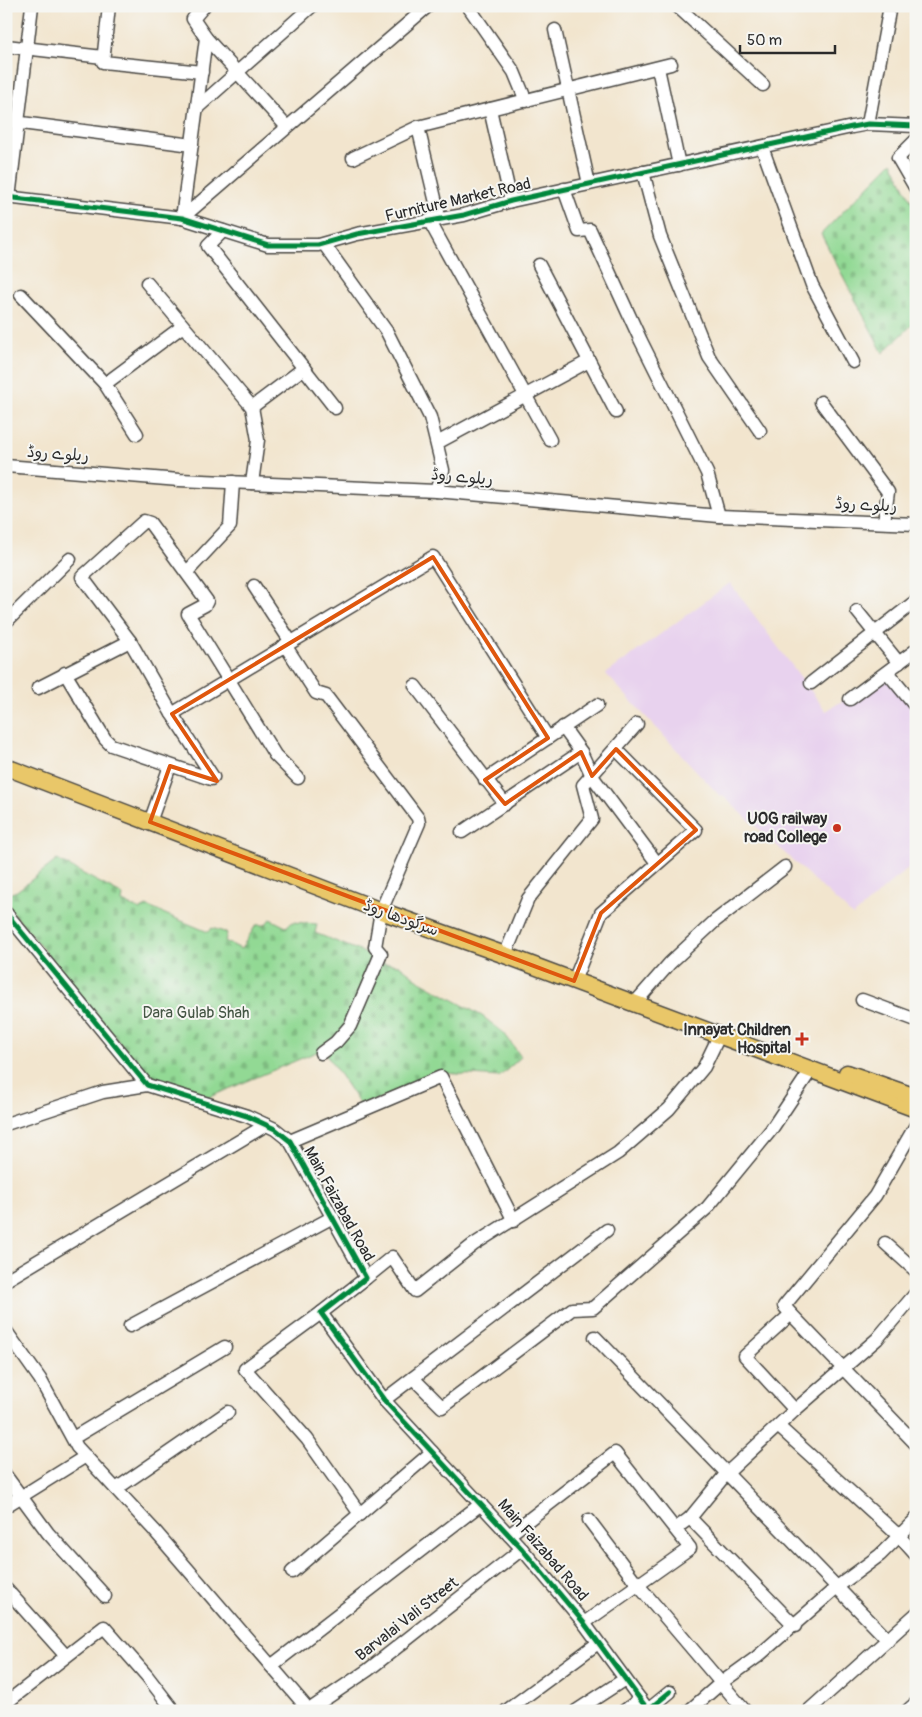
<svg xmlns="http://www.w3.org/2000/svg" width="922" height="1717" font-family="Pangolin,'Playpen Sans Arabic',sans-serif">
	<defs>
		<pattern id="cemetery-stones" width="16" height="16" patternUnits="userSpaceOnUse" patternTransform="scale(1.25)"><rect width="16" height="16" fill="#92d994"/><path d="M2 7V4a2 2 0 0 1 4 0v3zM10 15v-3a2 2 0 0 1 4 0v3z" fill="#7eba80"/></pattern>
	</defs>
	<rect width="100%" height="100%" fill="#f6f6f2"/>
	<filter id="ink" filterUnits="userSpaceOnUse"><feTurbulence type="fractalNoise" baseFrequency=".02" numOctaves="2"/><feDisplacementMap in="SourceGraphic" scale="10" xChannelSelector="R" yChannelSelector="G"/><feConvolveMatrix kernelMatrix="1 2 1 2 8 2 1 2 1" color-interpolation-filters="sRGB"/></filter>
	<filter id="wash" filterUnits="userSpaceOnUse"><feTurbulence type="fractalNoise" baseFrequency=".0096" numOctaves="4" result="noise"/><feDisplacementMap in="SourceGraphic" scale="20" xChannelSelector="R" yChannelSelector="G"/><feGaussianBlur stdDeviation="1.12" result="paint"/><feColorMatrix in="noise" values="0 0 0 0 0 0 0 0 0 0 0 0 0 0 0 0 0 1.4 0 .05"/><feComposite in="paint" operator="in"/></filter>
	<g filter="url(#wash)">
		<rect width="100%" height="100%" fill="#f2e5ce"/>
		<!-- built -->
		<polygon fill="#e8d2ee" points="730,583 826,711 886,674 916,713 916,861 853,916 722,795 720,796 606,674"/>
		<!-- cemetery -->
		<g fill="url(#cemetery-stones)" stroke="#5e8260">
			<polygon points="892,162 916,210 916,321 883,353 821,234"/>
			<polygon points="57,860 123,895 122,902 141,910 146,906 208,932 212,928 227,933 225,941 241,949 256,925 265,925 270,919 286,927 292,922 317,924 315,933 375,957 347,1024 326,1048 207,1098 150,1080 6,904 6,895 17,891"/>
			<polygon points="382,963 399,965 420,981 482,1016 504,1033 521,1057 499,1077 444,1073 361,1106 326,1054"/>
		</g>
	</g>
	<g filter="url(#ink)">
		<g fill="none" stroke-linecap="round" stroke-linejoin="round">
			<defs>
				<g id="minor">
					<polyline points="109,6 103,62 202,72"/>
					<polyline points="204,6 193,19 206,38 287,127"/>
					<polyline points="468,6 514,72 526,101"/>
					<polyline points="677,6 763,85"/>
					<polyline points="555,30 589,184"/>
					<polyline points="6,46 103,57"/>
					<polyline points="658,68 679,165"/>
					<polyline points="197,108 312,6"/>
					<polyline points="490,109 511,201"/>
					<polyline points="6,121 192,145"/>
					<polyline points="868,124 890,6"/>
					<polyline points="418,127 438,211 430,222 550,440"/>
					<polyline points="916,140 898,158 916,189"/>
					<polyline points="762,147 812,285 853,362"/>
					<polyline points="353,158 418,127 671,64"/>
					<polyline points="643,172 660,236 709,357 760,431"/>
					<polyline points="564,189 579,231 590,230 641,341 707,473 719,516"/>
					<polyline points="6,197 182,218 268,245 318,245 357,234 464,215 511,201 852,127 868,124 916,126"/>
					<polyline points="9,198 32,6"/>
					<polyline points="182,218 428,6"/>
					<polyline points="182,218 206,38"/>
					<polyline points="223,231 208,246 335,408"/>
					<polyline points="324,244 387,332 430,417 443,470 436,491"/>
					<polyline points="539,265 616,412"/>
					<polyline points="147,283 252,407 258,440 252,483"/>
					<polyline points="21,295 105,384 137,434"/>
					<polyline points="105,384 183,326"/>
					<polyline points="821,402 888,492 884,522"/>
					<polyline points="252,407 304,368"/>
					<polyline points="437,443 589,361"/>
					<polyline points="6,466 179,480 436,491 719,516 916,524"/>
					<polyline points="187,572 230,526 233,482"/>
					<polyline points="254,586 291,642"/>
					<polyline points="857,611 899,663"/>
					<polyline points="6,622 70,559"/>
					<polyline points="285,645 316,693 326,696 418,818 419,823 381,911 375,947 381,954 350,1026 336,1042 321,1053"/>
					<polyline points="887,672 916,707"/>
					<polyline points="65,673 105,739 111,745 211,779 213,777 172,714 130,641 82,577 144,521 150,523 207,601 205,605 188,614 275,755 298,778"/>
					<polyline points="811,683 916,601"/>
					<polyline points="415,686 505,804"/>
					<polyline points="38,688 130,641"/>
					<polyline points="850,699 916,650"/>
					<polyline points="172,714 433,557 548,738"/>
					<polyline points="563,727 581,752 592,776 657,863"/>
					<polyline points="485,780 597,705"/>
					<polyline points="150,822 170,766"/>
					<polyline points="462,832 581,752"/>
					<polyline points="6,913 147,1085 247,1116 275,1129 290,1141 366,1278 321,1313 384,1400 522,1549 584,1623 648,1710 670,1692"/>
					<polyline points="505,955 528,899 592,819 583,785 637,724"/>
					<polyline points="574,981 601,913 696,830 616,749"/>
					<polyline points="862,1000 916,1020"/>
					<polyline points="634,1004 670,963 715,921 785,867"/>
					<polyline points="6,1124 103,1092 147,1085"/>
					<polyline points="290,1141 441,1077 514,1221"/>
					<polyline points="885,1243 916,1271"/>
					<polyline points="366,1278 392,1257 415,1291 473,1245 618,1153 669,1109 704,1067 719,1036"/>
					<polyline points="6,1280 266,1125"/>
					<polyline points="321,1313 245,1369 307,1439 360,1514"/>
					<polyline points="791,1314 784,1306 875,1196 916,1125"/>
					<polyline points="130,1326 333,1217"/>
					<polyline points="6,1331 40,1379 77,1447 154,1530 309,1710 368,1670 522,1549"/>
					<polyline points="595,1337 888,1640"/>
					<polyline points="413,1378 442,1407 572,1309 593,1308 707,1208 771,1130 807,1076"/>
					<polyline points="384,1400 607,1230"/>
					<polyline points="795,1410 745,1356 791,1314 916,1444"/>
					<polyline points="778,1426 899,1536 916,1555"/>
					<polyline points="73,1438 225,1347"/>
					<polyline points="6,1476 48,1533 105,1596"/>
					<polyline points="116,1489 228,1412"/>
					<polyline points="6,1506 86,1456"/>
					<polyline points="690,1518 795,1626"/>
					<polyline points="589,1520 638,1585 745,1711"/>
					<polyline points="675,1529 690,1518 726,1474 795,1410 877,1339 916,1293"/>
					<polyline points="509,1535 615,1453 690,1548 584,1623"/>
					<polyline points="292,1572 432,1452"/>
					<polyline points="6,1589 66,1656"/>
					<polyline points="271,1666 481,1504"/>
					<polyline points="6,1703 104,1627 147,1676 174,1711"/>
					<polyline points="506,1711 598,1643"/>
					<polyline points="576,1711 625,1679"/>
					<polyline points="624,1711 640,1699"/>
					<polyline points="689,1711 721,1683 757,1657 837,1587 880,1555 916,1519"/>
					<polyline points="808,1711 916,1614"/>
					<polyline points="907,1711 916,1703"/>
				</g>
				<g id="major">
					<polyline points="6,767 381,911 505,955 916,1109"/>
					<polyline points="847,1073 916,1097"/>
				</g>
			</defs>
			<!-- minor casing -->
			<use href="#minor" stroke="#494743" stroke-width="15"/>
			<!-- major casing -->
			<use href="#major" stroke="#494743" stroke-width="19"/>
			<!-- minor -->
			<use href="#minor" stroke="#fff" stroke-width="12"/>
			<!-- major -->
			<use href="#major" stroke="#e9c769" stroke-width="16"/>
			<defs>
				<g id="cycleway">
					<polyline points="6,197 182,218 268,245 318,245 357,234 464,215 511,201 852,127 868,124 916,126"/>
					<polyline points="6,913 147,1085 247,1116 275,1129 290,1141 366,1278 321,1313 384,1400 522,1549 584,1623 648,1710 670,1692"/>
				</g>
			</defs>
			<!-- cycleway casing -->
			<use href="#cycleway" stroke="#f6f6f2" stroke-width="8"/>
			<!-- cycleway -->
			<use href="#cycleway" stroke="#00873e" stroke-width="5"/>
		</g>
	</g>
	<!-- marked area -->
	<path fill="none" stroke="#df570e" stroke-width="4" stroke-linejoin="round" d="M433,557L548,738L485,780L505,804L581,752L592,776L616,749L696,830L601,913L574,981L150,822L170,766L217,781L172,714Z"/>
	<!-- markers -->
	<g fill="#c8321e" stroke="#f6f6f2" stroke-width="2">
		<circle cx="837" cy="828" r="5"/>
		<path d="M799.5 1031.5h5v5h5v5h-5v5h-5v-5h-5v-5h5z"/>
	</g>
	<g text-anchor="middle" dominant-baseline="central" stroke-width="4" stroke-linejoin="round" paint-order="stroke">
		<!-- street labels -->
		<g font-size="16" fill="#2b2b2b" stroke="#f6f6f2">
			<text transform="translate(458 200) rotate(-13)">Furniture Market Road</text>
			<text transform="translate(58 454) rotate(4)">ریلوے روڈ</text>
			<text transform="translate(462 477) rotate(5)">ریلوے روڈ</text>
			<text transform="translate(866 505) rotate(3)">ریلوے روڈ</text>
			<text transform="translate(401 918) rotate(20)">سرگودھا روڈ</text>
			<text transform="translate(339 1204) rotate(61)">Main Faizabad Road</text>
			<text transform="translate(543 1550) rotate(49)">Main Faizabad Road</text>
			<text transform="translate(407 1619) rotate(-38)">Barvalai Vali Street</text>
		</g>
		<!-- poi labels -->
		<g font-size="16" font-weight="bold" fill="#2b2b2b" stroke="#f6f6f2" text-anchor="end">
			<text x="827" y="819">UOG railway<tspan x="827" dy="18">road College</tspan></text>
			<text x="791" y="1030">Innayat Children<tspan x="791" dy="18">Hospital</tspan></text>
		</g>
		<!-- park labels -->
		<g font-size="16" fill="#455645" stroke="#f6f6f2">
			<text x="196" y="1013">Dara Gulab Shah</text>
		</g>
	</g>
	<!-- margin -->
	<rect width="922" height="1717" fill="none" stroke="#f6f6f2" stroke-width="25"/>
	<!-- scale -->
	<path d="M740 45v8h95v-8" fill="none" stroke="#2b2b2b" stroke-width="2.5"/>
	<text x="747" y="45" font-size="15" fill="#2b2b2b" stroke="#f6f6f2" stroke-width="4" paint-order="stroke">50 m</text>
</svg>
